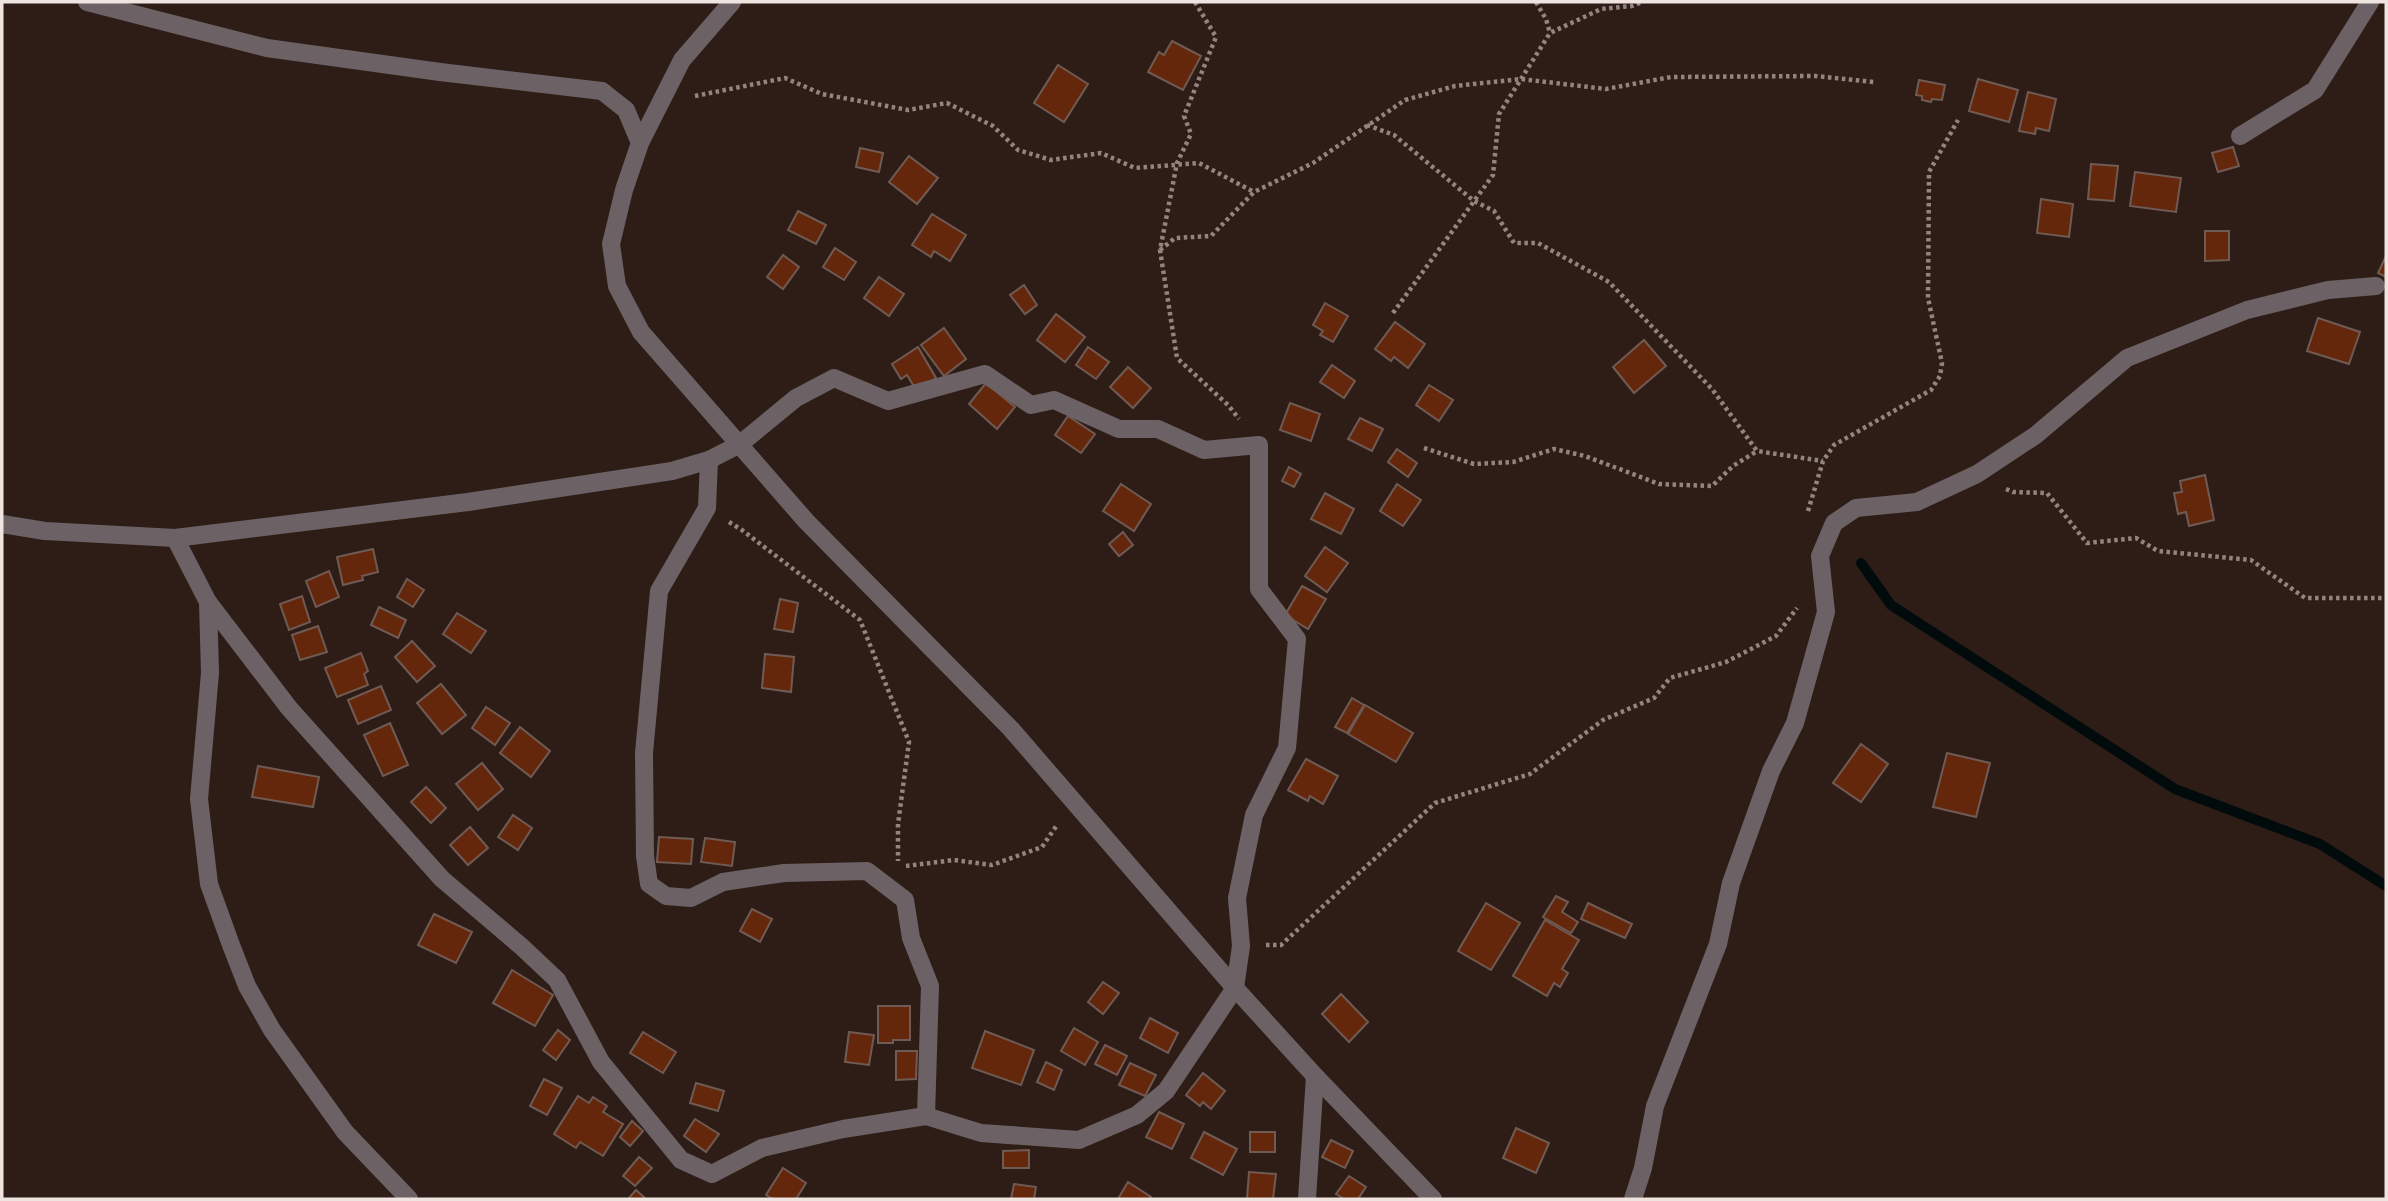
<svg xmlns="http://www.w3.org/2000/svg" width="2388" height="1201" font-family="'Open Sans',sans-serif">
	<rect width="100%" height="100%" fill="#2e1d17"/>
	<g fill="none" stroke-linecap="round" stroke-linejoin="round">
		<!-- stream -->
		<polyline stroke="#010b0c" stroke-width="10" points="1861,563 1891,605 2175,789 2320,844 2386,886"/>
	</g>
	<!-- building -->
	<g fill="#65270c" stroke="#6f5b54" stroke-width="2">
		<polygon points="1172,41 1201,56 1183,90 1148,72 1159,52 1164,55"/>
		<polygon points="1058,65 1088,84 1064,122 1034,103"/>
		<polygon points="1978,79 2018,90 2009,122 1969,111"/>
		<polygon points="1919,80 1945,85 1942,100 1932,99 1931,102 1922,100 1922,96 1916,95"/>
		<polygon points="2028,92 2056,99 2049,131 2036,128 2035,134 2019,131"/>
		<polygon points="2233,147 2239,166 2218,172 2212,153"/>
		<polygon points="860,148 883,153 879,172 856,167"/>
		<polygon points="909,156 938,178 917,204 889,182"/>
		<polygon points="2091,164 2118,166 2114,201 2088,199"/>
		<polygon points="2135,172 2181,178 2176,212 2130,206"/>
		<polygon points="2041,199 2073,204 2069,237 2037,233"/>
		<polygon points="798,211 826,225 816,244 788,230"/>
		<polygon points="932,214 966,235 950,261 934,251 931,257 912,245"/>
		<polygon points="2205,231 2229,231 2229,260 2205,261"/>
		<polygon points="835,248 856,262 844,280 823,267"/>
		<polygon points="783,255 799,267 783,289 767,277"/>
		<polygon points="2386,256 2386,277 2378,273"/>
		<polygon points="879,277 904,294 889,316 864,298"/>
		<polygon points="1024,285 1037,305 1025,314 1010,295"/>
		<polygon points="1325,303 1348,316 1333,342 1320,335 1323,331 1313,325"/>
		<polygon points="1056,314 1085,337 1065,362 1037,340"/>
		<polygon points="2318,318 2360,332 2349,364 2307,351"/>
		<polygon points="1395,322 1425,344 1408,368 1394,357 1391,361 1375,349"/>
		<polygon points="944,328 966,359 944,376 921,345"/>
		<polygon points="1644,340 1666,366 1634,393 1613,367"/>
		<polygon points="918,347 936,378 916,390 907,375 901,379 892,364"/>
		<polygon points="1088,347 1109,362 1096,379 1076,365"/>
		<polygon points="1332,365 1355,381 1344,398 1320,382"/>
		<polygon points="1128,367 1151,388 1133,408 1110,387"/>
		<polygon points="986,383 1015,407 997,429 969,404"/>
		<polygon points="1429,385 1453,400 1439,421 1416,405"/>
		<polygon points="1290,403 1320,414 1311,441 1280,430"/>
		<polygon points="1068,416 1095,434 1081,453 1055,435"/>
		<polygon points="1360,418 1383,429 1372,451 1348,439"/>
		<polygon points="1397,449 1417,463 1408,477 1388,462"/>
		<polygon points="1289,467 1301,474 1294,487 1282,481"/>
		<polygon points="2205,475 2214,520 2189,526 2186,512 2178,514 2174,493 2182,492 2180,481"/>
		<polygon points="1121,484 1151,504 1134,531 1103,511"/>
		<polygon points="1397,484 1421,500 1403,526 1380,511"/>
		<polygon points="1325,493 1354,509 1341,534 1311,519"/>
		<polygon points="1123,532 1133,545 1119,556 1109,544"/>
		<polygon points="1325,547 1348,563 1327,592 1305,576"/>
		<polygon points="373,549 378,572 362,576 363,580 343,585 337,557"/>
		<polygon points="329,571 339,597 316,607 306,581"/>
		<polygon points="407,579 424,590 413,607 397,597"/>
		<polygon points="1302,586 1326,599 1308,629 1285,615"/>
		<polygon points="302,596 310,622 289,630 280,604"/>
		<polygon points="780,599 798,603 793,632 774,629"/>
		<polygon points="379,607 406,620 398,638 371,625"/>
		<polygon points="457,613 486,631 471,653 443,634"/>
		<polygon points="318,626 327,652 300,660 292,635"/>
		<polygon points="412,641 435,666 417,682 395,657"/>
		<polygon points="361,653 368,671 364,674 368,685 337,697 325,668"/>
		<polygon points="765,654 794,657 791,692 762,688"/>
		<polygon points="441,684 466,715 442,734 417,703"/>
		<polygon points="381,686 391,710 358,724 348,700"/>
		<polygon points="1352,698 1364,705 1347,733 1335,727"/>
		<polygon points="1365,705 1413,733 1396,762 1348,734"/>
		<polygon points="486,707 510,723 495,745 472,728"/>
		<polygon points="390,723 408,765 383,776 364,735"/>
		<polygon points="520,727 550,751 531,777 500,753"/>
		<polygon points="1861,744 1888,764 1861,802 1833,783"/>
		<polygon points="1947,753 1990,763 1976,817 1933,807"/>
		<polygon points="1306,759 1338,776 1323,804 1310,796 1308,801 1288,790"/>
		<polygon points="482,763 503,789 478,810 456,784"/>
		<polygon points="258,766 319,777 313,807 252,797"/>
		<polygon points="426,787 446,808 431,823 411,802"/>
		<polygon points="513,815 532,828 518,850 498,837"/>
		<polygon points="470,827 488,848 468,865 450,845"/>
		<polygon points="659,837 693,839 691,864 657,862"/>
		<polygon points="705,838 735,842 732,866 701,862"/>
		<polygon points="1556,896 1568,902 1562,912 1578,922 1571,933 1543,917"/>
		<polygon points="1486,903 1520,923 1491,970 1458,951"/>
		<polygon points="1588,903 1632,924 1625,938 1581,919"/>
		<polygon points="752,909 772,919 760,942 740,931"/>
		<polygon points="434,914 472,932 456,963 418,945"/>
		<polygon points="1545,920 1579,940 1562,969 1568,973 1560,987 1554,983 1547,996 1513,976"/>
		<polygon points="512,970 553,995 535,1026 493,1003"/>
		<polygon points="1103,982 1119,993 1103,1014 1088,1002"/>
		<polygon points="1341,994 1368,1022 1349,1042 1322,1014"/>
		<polygon points="878,1006 910,1006 910,1040 893,1040 893,1043 878,1043"/>
		<polygon points="1150,1018 1178,1033 1168,1053 1140,1038"/>
		<polygon points="1074,1028 1098,1042 1085,1065 1061,1051"/>
		<polygon points="558,1030 570,1040 556,1060 543,1050"/>
		<polygon points="985,1031 1034,1050 1021,1085 972,1068"/>
		<polygon points="643,1032 676,1052 663,1073 630,1053"/>
		<polygon points="849,1032 874,1035 869,1065 845,1062"/>
		<polygon points="1105,1045 1127,1056 1117,1075 1095,1064"/>
		<polygon points="896,1051 917,1051 916,1079 896,1080"/>
		<polygon points="1046,1062 1062,1070 1054,1090 1037,1082"/>
		<polygon points="1130,1063 1156,1075 1145,1096 1119,1085"/>
		<polygon points="1203,1073 1225,1091 1211,1109 1203,1102 1200,1106 1186,1095"/>
		<polygon points="544,1079 562,1088 547,1115 530,1106"/>
		<polygon points="696,1083 724,1091 718,1111 690,1103"/>
		<polygon points="578,1096 589,1103 593,1097 607,1106 603,1112 623,1124 603,1156 580,1142 576,1148 554,1134"/>
		<polygon points="1159,1112 1184,1124 1172,1149 1146,1137"/>
		<polygon points="695,1119 719,1134 706,1152 684,1136"/>
		<polygon points="632,1121 643,1131 630,1146 620,1137"/>
		<polygon points="1516,1128 1549,1143 1536,1173 1503,1158"/>
		<polygon points="1204,1132 1237,1149 1223,1175 1191,1158"/>
		<rect x="1250" y="1132" width="25" height="20"/>
		<polygon points="1331,1140 1353,1151 1345,1168 1322,1157"/>
		<polygon points="1029,1150 1029,1168 1003,1168 1003,1151"/>
		<polygon points="639,1157 652,1168 635,1186 623,1176"/>
		<polygon points="783,1168 806,1183 796,1199 773,1199 766,1195"/>
		<polygon points="1249,1172 1276,1174 1273,1199 1247,1199"/>
		<polygon points="1349,1176 1366,1187 1358,1199 1344,1199 1336,1194"/>
		<polygon points="1128,1182 1151,1197 1149,1199 1118,1199"/>
		<polygon points="1014,1184 1036,1187 1034,1199 1011,1199"/>
		<polygon points="636,1190 646,1199 628,1199"/>
	</g>
	<g fill="none" stroke-linecap="round" stroke-linejoin="round">
		<!-- path -->
		<g stroke="#92857f" stroke-width="4.5" stroke-dasharray="3.5 3.5" stroke-linecap="butt">
			<polyline points="1195,2 1216,37 1184,116 1191,134 1177,163 1160,250 1177,358 1228,405 1239,419"/>
			<polyline points="1536,2 1546,19 1550,33"/>
			<polyline points="695,96 785,78 822,94 908,110 947,103 993,126 1018,150 1051,160 1101,153 1135,168 1199,163 1254,192"/>
			<polyline points="1367,125 1394,135 1474,201 1494,211 1514,243 1538,243 1609,282 1712,389 1757,451 1823,461"/>
			<polyline points="1160,250 1175,238 1211,236 1254,192 1313,163 1405,100 1455,86 1521,79 1606,89 1671,77 1815,76 1874,82"/>
			<polyline points="1393,313 1493,175 1499,114 1550,33 1601,9 1632,6 1642,2"/>
			<polyline points="1424,448 1474,464 1513,462 1554,449 1585,456 1659,484 1712,486 1733,466 1757,451"/>
			<polyline points="2006,489 2013,492 2047,493 2087,543 2136,538 2158,551 2251,560 2305,598 2386,598"/>
			<polyline points="1808,511 1823,461 1834,445 1931,390 1940,376 1942,363 1928,298 1929,172 1958,120"/>
			<polyline points="729,522 742,530 860,620 909,742 898,824 898,861"/>
			<polyline points="906,866 954,860 992,865 1042,847 1057,825"/>
			<polyline points="1266,945 1281,945 1435,803 1530,774 1603,720 1654,698 1670,678 1726,662 1776,636 1797,608"/>
		</g>
		<!-- minor -->
		<g stroke="#6c6265" stroke-width="18">
			<polyline points="87,2 267,48 440,72 602,91 626,110 640,143"/>
			<polyline points="732,2 682,60 640,143 624,190 611,244 617,286 641,332 806,521 1011,729 1235,988 1315,1076 1433,1199"/>
			<polyline points="2240,136 2315,90 2370,2"/>
			<polyline points="709,460 707,508 659,591 644,753 645,856 649,884 666,896 691,898 723,882 784,873 867,871 905,900 911,938 930,986 926,1116"/>
			<polyline points="2,524 45,531 175,538 468,502 672,471 709,460 740,444 796,398 834,378 888,401 985,374 1031,405 1054,400 1119,429 1158,429 1204,450 1259,445 1259,589 1297,639 1287,748 1254,815 1237,898 1241,946 1235,988 1166,1091 1137,1115 1079,1140 981,1133 926,1116 843,1129 762,1148 712,1174 681,1160 601,1062 557,980 522,947 442,879 289,708 208,602"/>
			<polyline points="175,538 208,602 210,673 199,799 209,884 231,945 247,986 272,1030 345,1132 409,1199"/>
			<polyline points="1307,1199 1315,1076"/>
			<polyline points="1633,1199 1643,1168 1655,1106 1718,944 1731,883 1771,771 1795,723 1826,612 1820,556 1834,523 1856,508 1917,502 1977,474 2036,435 2127,358 2247,310 2328,290 2376,286"/>
		</g>
	</g>
	<!-- border -->
	<rect width="2388" height="1201" fill="none" stroke="#efe4df" stroke-width="7"/>
</svg>
